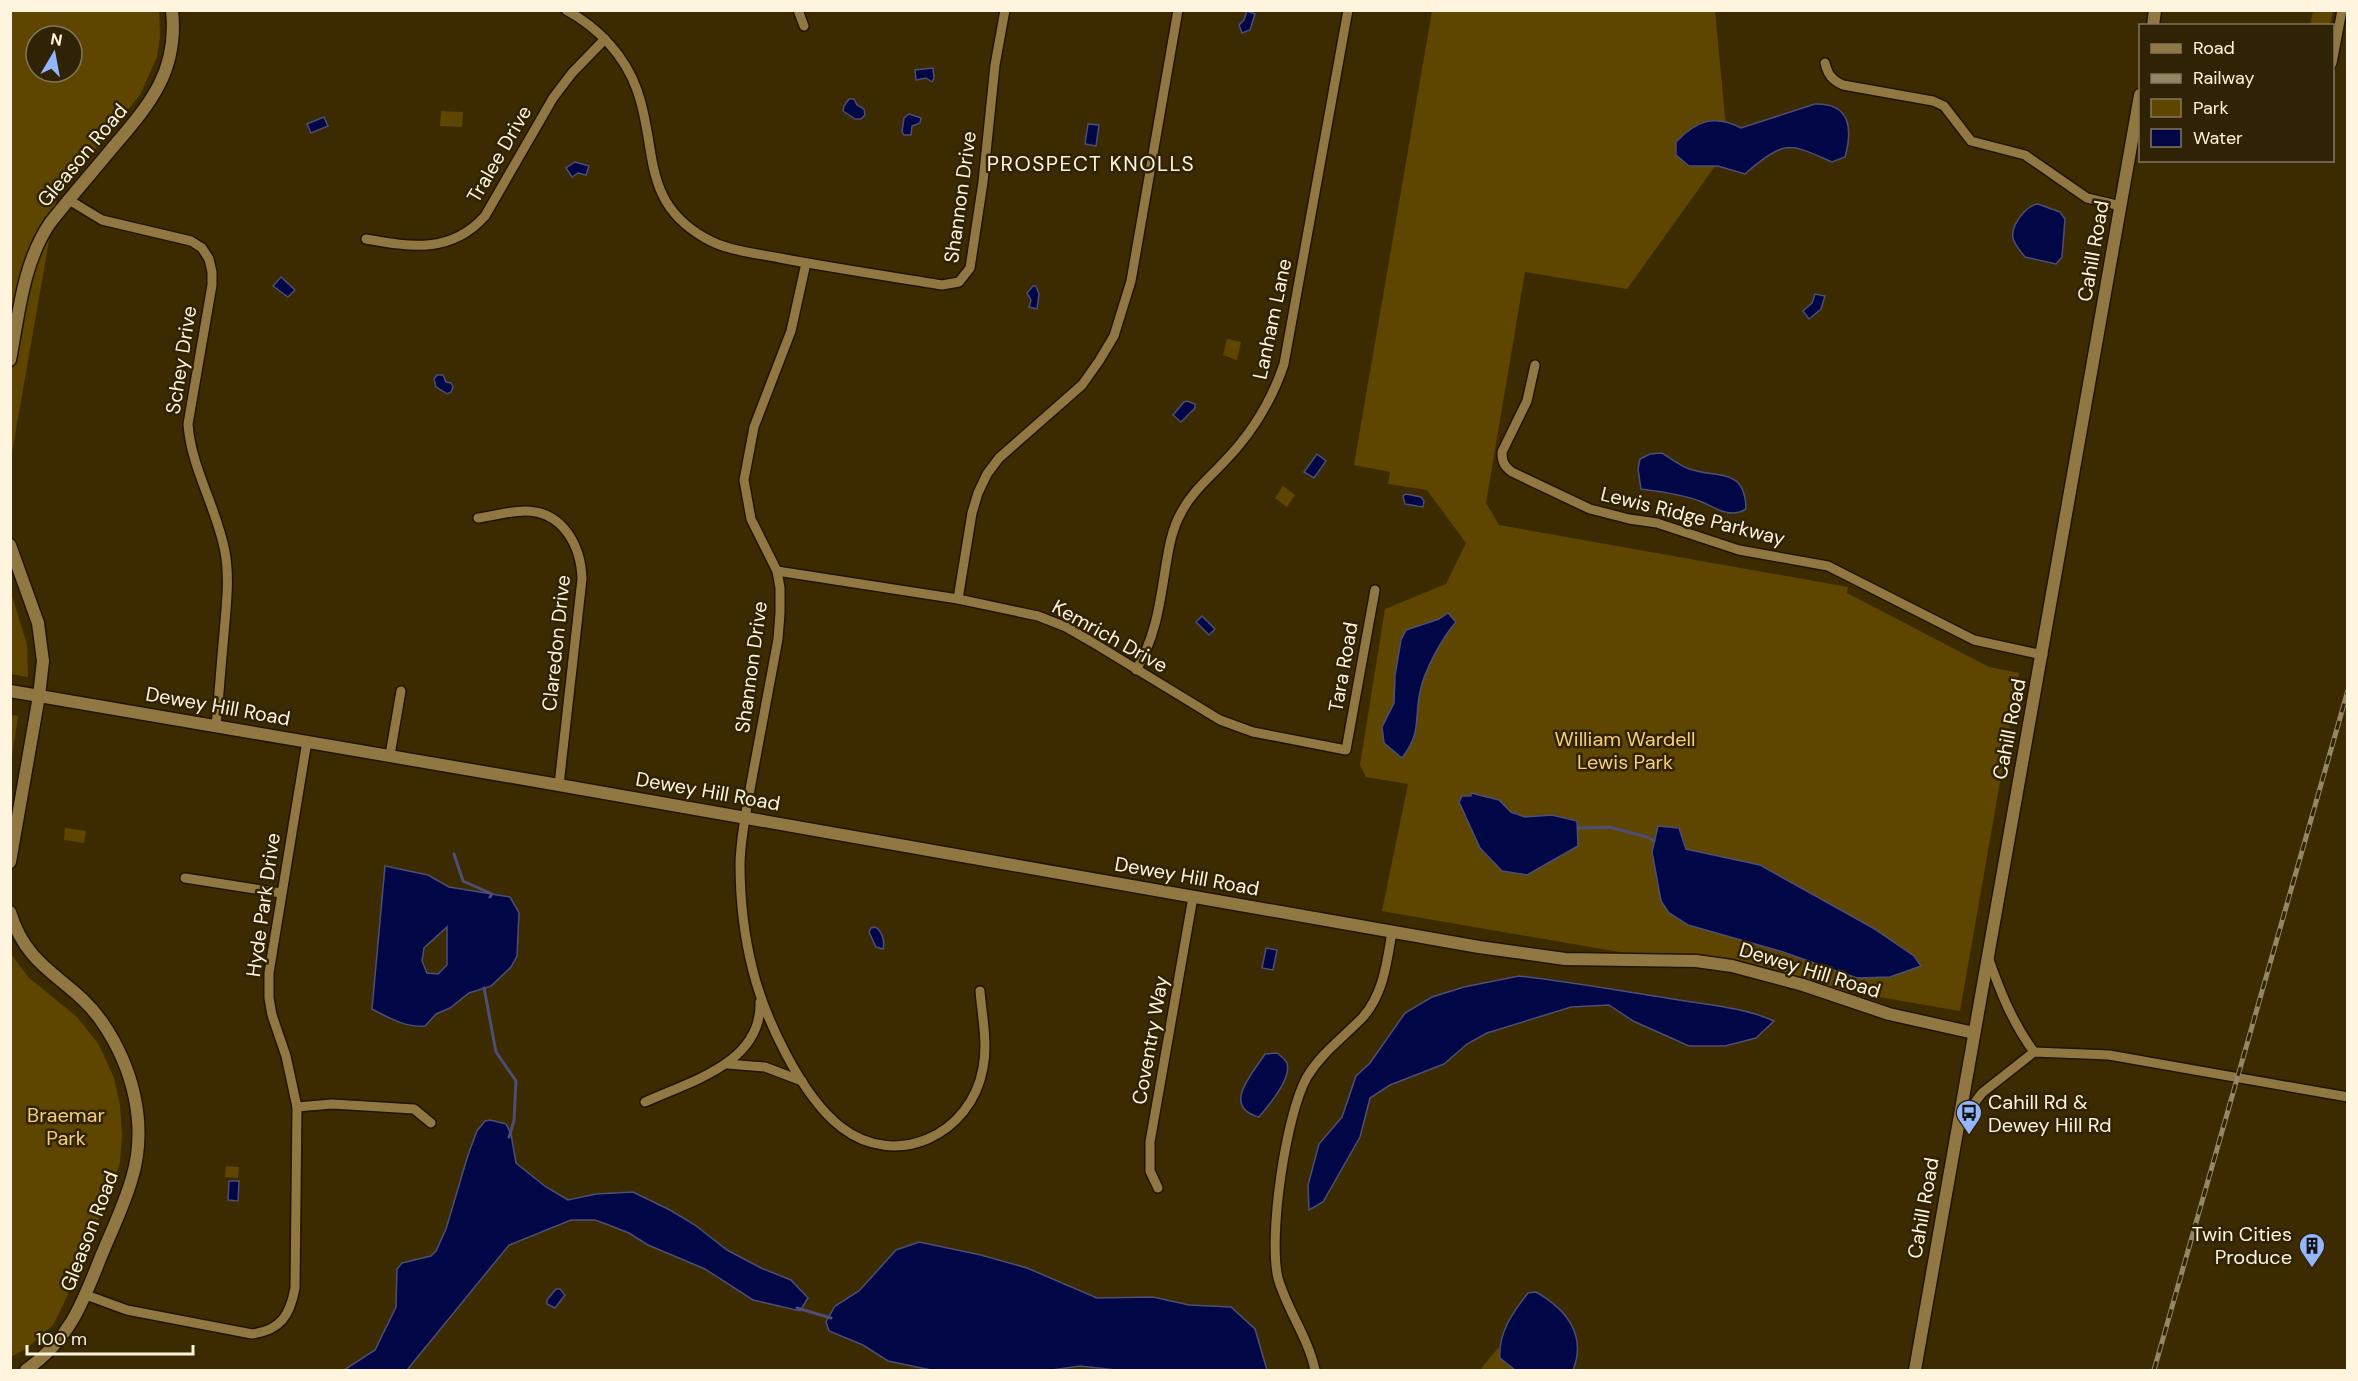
<svg xmlns="http://www.w3.org/2000/svg" width="2358" height="1381" font-family="'DM Sans',sans-serif">
	<rect width="100%" height="100%" fill="#3c2b00"/>
	<!-- green -->
	<g fill="#5f4600" fill-rule="evenodd">
		<path d="M159,10L160,37L157,57L140,95L57,195L11,458L10,11ZM36,36H72V72H36Z"/>
		<polygon points="1432,11 1715,11 1728,148 1627,289 1525,272 1486,503 1499,525 1848,587 1847,593 1989,667 2019,673 1960,1011 1382,911 1408,784 1366,777 1360,765 1385,609 1446,584 1466,543 1427,490 1388,484 1390,472 1354,465"/>
		<polygon points="2313,11 2333,11 2330,25 2310,25"/>
		<polygon points="441,111 463,112 462,127 440,126"/>
		<polygon points="1227,339 1241,342 1237,360 1223,355"/>
		<polygon points="1283,486 1295,495 1287,507 1275,498"/>
		<polygon points="10,589 27,645 28,677 11,674"/>
		<polygon points="11,715 18,716 11,762 10,715"/>
		<polygon points="65,828 86,831 84,843 64,840"/>
		<polygon points="11,954 28,977 77,1017 99,1045 114,1078 120,1105 122,1135 120,1162 113,1184 64,1303 53,1325 27,1348 11,1357"/>
		<polygon points="226,1166 239,1167 238,1178 225,1177"/>
		<polygon points="1499,1347 1500,1358 1515,1370 1480,1370"/>
	</g>
	<!-- water -->
	<g fill="#010746" stroke="#4d4e74" stroke-width="1.5" fill-rule="evenodd">
		<polygon points="1247,11 1255,14 1250,30 1242,33 1239,25 1244,20"/>
		<polygon points="933,68 934,78 932,82 926,78 916,80 915,70"/>
		<polygon points="849,99 854,99 857,105 864,109 865,115 861,119 855,119 843,111 844,106"/>
		<path d="M1815,104C1850,103 1853,128 1845,157L1832,162C1819,157 1799,145 1785,148C1773,150 1754,166 1745,174L1718,166H1689L1676,155V142C1696,121 1714,114 1741,128Z"/>
		<polygon points="909,114 921,118 920,123 912,126 911,135 904,135 902,132 904,118"/>
		<polygon points="324,117 328,126 311,133 307,124"/>
		<polygon points="1088,124 1099,125 1096,146 1085,144"/>
		<polygon points="575,162 589,166 586,175 578,173 572,177 566,168"/>
		<path d="M2038,204L2060,212L2065,219L2062,257L2056,264L2025,257C2021,252 2016,246 2014,241C2008,229 2025,205 2038,204Z"/>
		<polygon points="281,277 295,290 288,297 273,286"/>
		<polygon points="1033,286 1036,286 1039,294 1037,309 1029,307 1031,300 1027,293"/>
		<polygon points="1815,294 1825,296 1821,309 1809,319 1803,311 1812,303"/>
		<polygon points="437,375 443,375 446,382 451,383 453,387 451,392 447,394 436,387 434,379"/>
		<polygon points="1187,401 1195,404 1195,408 1181,422 1173,415 1184,402"/>
		<path d="M1662,453C1670,458 1678,464 1687,468C1716,480 1745,465 1746,509C1730,519 1716,508 1702,502C1688,496 1657,491 1641,489L1638,469L1640,459L1650,454Z"/>
		<polygon points="1317,454 1326,461 1314,478 1304,472"/>
		<polygon points="1406,494 1421,497 1424,501 1423,507 1405,504 1403,496"/>
		<path d="M1448,613L1456,622C1442,638 1424,671 1420,692C1414,720 1422,732 1402,758L1384,743L1382,727L1394,703L1395,675L1401,640L1406,630L1439,619Z"/>
		<polygon points="1202,616 1215,629 1209,635 1196,622"/>
		<polygon points="1471,793 1499,800 1511,812 1525,817 1552,815 1577,821 1578,846 1527,875 1502,871 1480,848 1459,802 1462,796 1471,796"/>
		<polygon points="1658,826 1679,828 1686,849 1760,865 1873,928 1914,956 1921,966 1890,977 1857,978 1780,951 1688,925 1669,913 1661,901 1652,852"/>
		<path d="M385,866L428,875L449,887L510,897L519,913L517,956L511,967L491,986L469,993L450,1008L436,1014L425,1026C406,1028 387,1017 372,1009ZM447,927V965L438,974L427,973L422,961L424,948Z"/>
		<path d="M875,927C882,930 885,942 883,949L876,947L869,932L871,928Z"/>
		<polygon points="1266,948 1277,950 1273,970 1262,968"/>
		<path d="M1519,976C1573,982 1626,992 1679,1000C1710,1005 1745,1008 1774,1021L1756,1038L1725,1046H1689L1633,1021L1609,1005L1571,1007L1487,1033L1467,1044L1444,1064L1390,1085L1370,1098L1360,1137L1323,1202L1309,1210L1308,1185L1319,1144L1342,1117L1356,1076L1370,1063L1405,1013L1432,997L1464,987Z"/>
		<path d="M1277,1053C1281,1056 1285,1059 1287,1063C1292,1079 1268,1106 1259,1117C1221,1107 1252,1074 1265,1054Z"/>
		<polygon points="490,1120 506,1124 511,1134 516,1163 546,1187 568,1200 596,1194 633,1192 670,1210 695,1225 727,1250 761,1268 791,1280 808,1298 800,1311 753,1300 705,1269 648,1245 629,1233 606,1224 595,1220 571,1220 509,1245 407,1370 344,1370 375,1350 396,1307 397,1269 402,1263 431,1256 436,1251 446,1229 468,1155 477,1131 485,1121"/>
		<polygon points="229,1181 239,1181 238,1201 228,1200"/>
		<polygon points="919,1242 981,1255 1027,1268 1097,1298 1153,1297 1189,1305 1231,1307 1255,1329 1267,1370 1116,1370 1080,1366 1052,1370 931,1370 888,1361 863,1345 829,1331 826,1322 835,1306 859,1291 896,1250"/>
		<polygon points="556,1289 560,1289 565,1295 555,1308 547,1304 547,1300"/>
		<path d="M1536,1292C1566,1309 1587,1335 1573,1370H1515L1500,1358C1498,1333 1513,1312 1528,1293Z"/>
	</g>
	<g fill="none" stroke-linecap="round" stroke-linejoin="round">
		<!-- stream -->
		<g stroke="#4d4e74" stroke-width="3">
			<polyline points="1579,828 1609,827 1647,837 1654,841"/>
			<polyline points="454,854 463,881 492,894 490,897"/>
			<polyline points="484,988 496,1052 516,1081 514,1121 509,1137"/>
			<polyline points="797,1308 831,1318"/>
		</g>
		<defs>
			<g id="street">
				<path d="M566,10C599,28 625,56 637,90C658,148 640,201 705,238C727,251 755,253 780,258C833,268 888,276 942,285L959,282L970,268L983,182L995,65L1005,10"/>
				<polyline points="798,10 804,26"/>
				<path d="M1825,63C1828,75 1832,80 1843,85L1933,101L1944,106L1971,141L2025,155L2087,198L2121,206"/>
				<polyline points="2332,63 2342,10"/>
				<path d="M69,200L102,220L191,241L202,248L209,259L212,272V285L188,424C191,468 217,508 225,552C230,579 226,607 224,634C221,665 219,695 216,726"/>
				<path d="M366,239C411,247 451,254 485,216L553,98L572,73L605,39"/>
				<path d="M806,263L791,331L754,427L744,480L751,519L777,571L780,588V613L778,639C770,684 761,728 753,773C748,802 741,832 740,863C740,898 744,936 753,971C765,1018 801,1096 841,1127C896,1170 971,1135 983,1068C988,1043 982,1016 980,991"/>
				<path d="M1535,365L1527,401L1502,452C1502,462 1504,466 1512,472L1590,509L1629,519L1657,523L1739,550L1828,566L1974,640L2043,655"/>
				<path d="M478,518C493,516 509,511 525,511C563,511 581,546 582,579L559,785"/>
				<polyline points="777,571 958,599 1038,616 1066,627 1092,642 1220,720 1253,732 1346,750 1375,590"/>
				<polyline points="958,599 972,513 978,493 987,474 999,458 1082,385 1099,361 1114,336 1131,281 1178,10"/>
				<path d="M1136,670C1156,637 1160,602 1166,565C1169,547 1172,529 1181,513C1191,493 1207,480 1222,464C1251,435 1271,403 1284,364L1348,10"/>
				<polyline points="390,755 401,691"/>
				<polyline points="185,878 281,893"/>
				<path d="M1988,957C2000,991 2012,1022 2034,1052"/>
				<polyline points="727,1064 765,1067 802,1081"/>
				<path d="M645,1102C691,1081 762,1063 760,1002"/>
				<polyline points="297,1107 332,1104 414,1109 431,1123"/>
				<polyline points="1961,1121 1982,1093 2034,1052 2109,1055 2348,1097"/>
				<polyline points="1158,1188 1150,1171 1150,1142 1193,897"/>
				<path d="M86,1295L127,1310L252,1334C281,1330 290,1315 295,1288L297,1107L286,1056L272,1015L269,998V973L307,741"/>
				<path d="M1315,1370C1308,1337 1287,1310 1278,1278C1268,1236 1286,1114 1307,1077C1322,1052 1344,1037 1363,1017C1384,993 1387,961 1392,932"/>
			</g>
			<g id="secondary">
				<polyline points="2153,26 2155,10"/>
				<path d="M10,360C19,313 23,263 50,223C69,199 89,176 109,152C147,107 179,74 172,10"/>
				<polyline points="10,545 38,623 43,661 39,696 10,862"/>
				<polyline points="10,691 559,785 1479,947 1565,959 1696,961 1732,966 1803,985 1889,1014 1974,1033"/>
				<path d="M10,912C28,972 71,977 102,1022C133,1067 148,1125 132,1178C124,1206 111,1232 100,1259C82,1305 68,1341 26,1370"/>
				<polyline points="1915,1370 2140,95"/>
			</g>
		</defs>
		<!-- street casing -->
		<use href="#street" stroke="#201400" stroke-width="12"/>
		<!-- secondary casing -->
		<use href="#secondary" stroke="#201400" stroke-width="15"/>
		<!-- street -->
		<use href="#street" stroke="#917843" stroke-width="9"/>
		<!-- secondary -->
		<use href="#secondary" stroke="#917843" stroke-width="12"/>
		<defs>
			<polyline id="rail" points="2154,1370 2348,690"/>
		</defs>
		<!-- rail casing -->
		<use href="#rail" stroke="#958665" stroke-width="5"/>
		<!-- rail -->
		<use href="#rail" stroke="#2f2205" stroke-width="3" stroke-dasharray="9" stroke-linecap="butt"/>
	</g>
	<!-- icons -->
	<defs>
		<symbol id="bus-pin" viewBox="-11 -11 22 30"><path d="M0 17L-7.5 6A9.5 9.5 0 1 1 7.5 6Z" fill="#95b6fd" stroke="#2f2205"/><path d="M-5-6H5V4H4V6H2V4H-2V6H-4V4H-5ZM-3.5-4V0h7V-4ZM-3.5 1.2v1.5H-2V1.2ZM2 1.2v1.5H3.5V1.2Z" fill="#111"/></symbol>
		<symbol id="building-pin" viewBox="-11 -11 22 30"><path d="M0 17L-7.5 6A9.5 9.5 0 1 1 7.5 6Z" fill="#95b6fd" stroke="#2f2205"/><path d="M-4-6H4V6H1V3H-1V6H-4ZM-2.5-4.3h1.7v1.8h-1.7ZM.8-4.3h1.7v1.8H.8ZM-2.5-1h1.7V.8h-1.7ZM.8-1h1.7V.8H.8Z" fill="#111"/></symbol>
	</defs>
	<g fill-rule="evenodd">
		<use href="#bus-pin" x="1954" y="1098" width="30" height="40"/>
		<use href="#building-pin" x="2297" y="1231" width="30" height="40"/>
	</g>
	<g text-anchor="middle" dominant-baseline="central" stroke-width="5" stroke-linejoin="round" paint-order="stroke">
		<!-- street labels -->
		<g font-size="20" fill="#fff4de" stroke="#2f2205">
			<text transform="translate(499 154) rotate(-60)">Tralee Drive</text>
			<text transform="translate(82 155) rotate(-50)">Gleason Road</text>
			<text transform="translate(960 197) rotate(-82)">Shannon Drive</text>
			<text transform="translate(2093 251) rotate(-80)">Cahill Road</text>
			<text transform="translate(1272 319) rotate(-78)">Lanham Lane</text>
			<text transform="translate(181 360) rotate(-81)">Schey Drive</text>
			<text transform="translate(1693 516) rotate(14)">Lewis Ridge Parkway</text>
			<text transform="translate(1110 636) rotate(29)">Kemrich Drive</text>
			<text transform="translate(556 643) rotate(-84)">Claredon Drive</text>
			<text transform="translate(751 667) rotate(-82)">Shannon Drive</text>
			<text transform="translate(1343 667) rotate(-80)">Tara Road</text>
			<text transform="translate(218 706) rotate(10)">Dewey Hill Road</text>
			<text transform="translate(2009 729) rotate(-79)">Cahill Road</text>
			<text transform="translate(708 791) rotate(10)">Dewey Hill Road</text>
			<text transform="translate(1187 876) rotate(10)">Dewey Hill Road</text>
			<text transform="translate(263 905) rotate(-82)">Hyde Park Drive</text>
			<text transform="translate(1810 970) rotate(17)">Dewey Hill Road</text>
			<text transform="translate(1150 1040) rotate(-80)">Coventry Way</text>
			<text transform="translate(1923 1208) rotate(-80)">Cahill Road</text>
			<text transform="translate(89 1231) rotate(-69)">Gleason Road</text>
		</g>
		<!-- park labels -->
		<g font-size="20" fill="#f8cf78" stroke="#2f2205">
			<text x="1625" y="739">William Wardell<tspan x="1625" dy="23">Lewis Park</tspan></text>
			<text x="66" y="1115">Braemar<tspan x="66" dy="23">Park</tspan></text>
		</g>
		<!-- poi labels -->
		<g font-size="20" fill="#fff4de" stroke="#2f2205" text-anchor="start">
			<text x="1988" y="1102">Cahill Rd &amp;<tspan x="1988" dy="23">Dewey Hill Rd</tspan></text>
			<text x="2292" y="1234" text-anchor="end">Twin Cities<tspan x="2292" dy="23">Produce</tspan></text>
		</g>
		<!-- neighbourhood labels -->
		<g font-size="21" letter-spacing="1.5" fill="#fff4de" stroke="#2f2205">
			<text x="1091" y="164">PROSPECT KNOLLS</text>
		</g>
	</g>
	<!-- border -->
	<rect width="2358" height="1381" fill="none" stroke="#fff4de" stroke-width="24"/>
	<!-- legend -->
	<rect x="2139" y="24" width="195" height="138" fill="#2f2205" stroke="#82765c" stroke-width="1.5"/>
	<rect x="2151" y="44" width="30" height="9" fill="#917843" stroke="#82765c" stroke-width="1.5"/>
	<text x="2193" y="54" font-size="18" fill="#fff4de">Road</text>
	<rect x="2151" y="74" width="30" height="9" fill="#958665" stroke="#82765c" stroke-width="1.5"/>
	<text x="2193" y="84" font-size="18" fill="#fff4de">Railway</text>
	<rect x="2151" y="99" width="30" height="18" fill="#5f4600" stroke="#82765c" stroke-width="1.5"/>
	<text x="2193" y="114" font-size="18" fill="#fff4de">Park</text>
	<rect x="2151" y="129" width="30" height="18" fill="#010746" stroke="#82765c" stroke-width="1.5"/>
	<text x="2193" y="144" font-size="18" fill="#fff4de">Water</text>
	<!-- north arrow -->
	<g transform="translate(54 54) rotate(10)"><circle r="28" fill="#2f2205" stroke="#82765c" stroke-width="1.5"/>
	<path d="M0-4.5L10 22L0 15L-10 22Z" fill="#95b6fd"/>
	<text y="-9" font-size="16" font-weight="bold" text-anchor="middle" fill="#fff4de">N</text>
	</g>
	<!-- scale -->
	<path d="M27 1345v9h166v-9" fill="none" stroke="#fff4de" stroke-width="3"/>
	<text x="36" y="1345" font-size="18" fill="#fff4de" stroke="#2f2205" stroke-width="4.5" paint-order="stroke">100 m</text>
</svg>
